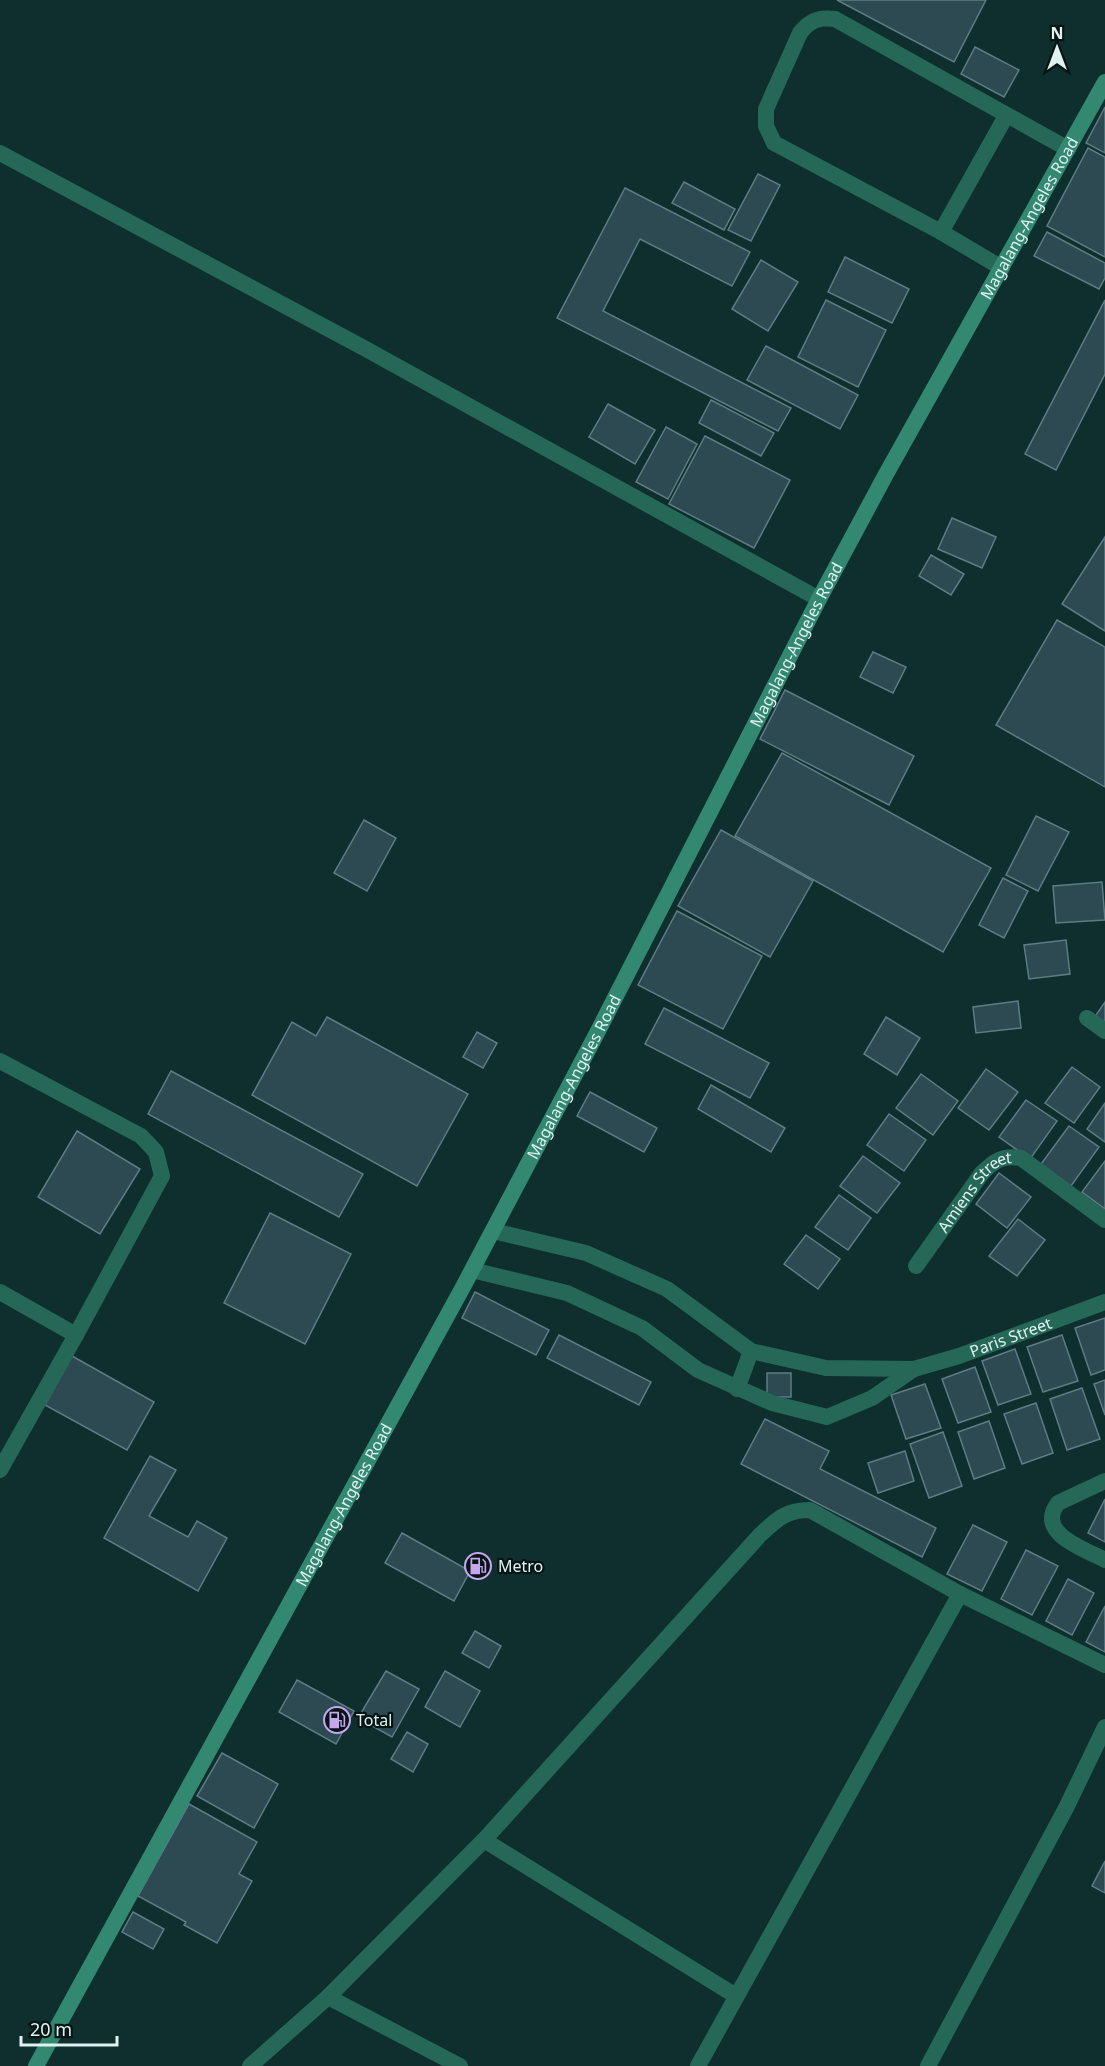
<svg xmlns="http://www.w3.org/2000/svg" width="1105" height="2066" font-family="'Noto Sans',sans-serif">
	<rect width="100%" height="100%" fill="#0f2f2e"/>
	<!-- building -->
	<g fill="#2d4951" stroke="#5d7c84" stroke-width="1.5">
		<polygon points="837,0 986,0 954,62"/>
		<polygon points="975,47 1019,70 1004,97 961,74"/>
		<polygon points="1105,107 1105,153 1086,143"/>
		<polygon points="1088,148 1105,157 1105,257 1047,226"/>
		<polygon points="758,174 780,185 751,241 728,230"/>
		<polygon points="684,182 735,209 724,230 672,203"/>
		<polygon points="625,188 750,252 732,286 640,239 603,311 791,408 778,431 557,318"/>
		<polygon points="1047,232 1105,263 1105,278 1099,289 1034,256"/>
		<polygon points="845,257 909,289 892,323 828,292"/>
		<polygon points="761,260 798,282 768,331 732,309"/>
		<polygon points="826,300 886,330 858,387 798,357"/>
		<polygon points="1105,300 1105,374 1056,470 1025,454"/>
		<polygon points="766,346 858,395 840,429 747,380"/>
		<polygon points="711,400 774,433 761,456 699,423"/>
		<polygon points="608,404 655,430 635,464 589,437"/>
		<polygon points="666,427 697,444 668,499 636,482"/>
		<polygon points="705,436 790,480 754,548 669,504"/>
		<polygon points="952,518 996,537 982,568 938,549"/>
		<polygon points="1105,537 1105,631 1062,604"/>
		<polygon points="931,555 964,574 951,595 919,576"/>
		<polygon points="1057,620 1105,647 1105,787 996,725"/>
		<polygon points="873,652 906,667 893,693 860,677"/>
		<polygon points="785,690 914,756 889,805 760,739"/>
		<polygon points="782,753 991,868 943,952 735,836"/>
		<polygon points="1036,816 1069,832 1038,891 1006,875"/>
		<polygon points="364,820 396,838 367,891 334,873"/>
		<polygon points="721,830 813,881 770,957 678,906"/>
		<polygon points="1003,878 1028,891 1004,938 979,925"/>
		<polygon points="1102,882 1105,920 1056,923 1053,886"/>
		<polygon points="677,911 762,956 723,1029 638,985"/>
		<polygon points="1066,940 1070,974 1029,979 1024,945"/>
		<polygon points="1018,1001 1021,1028 976,1033 973,1007"/>
		<polygon points="1105,1002 1105,1026 1094,1018"/>
		<polygon points="664,1008 769,1063 750,1098 645,1044"/>
		<polygon points="327,1017 468,1094 417,1186 252,1095 292,1022 316,1036"/>
		<polygon points="886,1017 920,1038 897,1075 864,1054"/>
		<polygon points="477,1032 497,1043 483,1068 463,1057"/>
		<polygon points="1072,1067 1100,1087 1074,1123 1045,1103"/>
		<polygon points="986,1069 1018,1092 989,1130 958,1108"/>
		<polygon points="171,1071 363,1174 339,1217 148,1114"/>
		<polygon points="921,1074 958,1101 933,1135 896,1108"/>
		<polygon points="711,1085 785,1128 771,1152 698,1109"/>
		<polygon points="590,1092 657,1128 644,1152 577,1116"/>
		<polygon points="1026,1100 1057,1121 1030,1159 999,1137"/>
		<polygon points="1105,1103 1105,1142 1087,1129"/>
		<polygon points="889,1114 926,1140 904,1171 867,1145"/>
		<polygon points="1069,1126 1099,1147 1071,1186 1041,1164"/>
		<polygon points="77,1131 140,1169 100,1234 38,1197"/>
		<polygon points="863,1156 900,1183 877,1213 840,1186"/>
		<polygon points="1105,1161 1105,1209 1082,1192"/>
		<polygon points="999,1173 1031,1197 1007,1228 976,1204"/>
		<polygon points="839,1195 871,1218 848,1250 815,1227"/>
		<polygon points="270,1213 351,1254 305,1344 224,1303"/>
		<polygon points="1018,1219 1045,1240 1017,1276 989,1256"/>
		<polygon points="806,1235 840,1259 818,1289 784,1264"/>
		<polygon points="475,1292 549,1330 536,1355 462,1318"/>
		<polygon points="1105,1318 1105,1370 1091,1375 1075,1328"/>
		<polygon points="559,1335 651,1382 639,1405 547,1358"/>
		<polygon points="1062,1335 1078,1381 1043,1392 1027,1347"/>
		<polygon points="1015,1349 1031,1394 998,1405 982,1361"/>
		<polygon points="72,1356 154,1402 127,1450 45,1405"/>
		<polygon points="975,1367 991,1412 958,1423 942,1379"/>
		<rect x="767" y="1373" width="24" height="24"/>
		<polygon points="1105,1380 1105,1415 1094,1384"/>
		<polygon points="925,1384 941,1428 906,1439 891,1395"/>
		<polygon points="1082,1388 1100,1439 1067,1450 1050,1399"/>
		<polygon points="1036,1403 1053,1453 1022,1464 1004,1414"/>
		<polygon points="765,1419 829,1451 820,1469 936,1528 922,1557 741,1464"/>
		<polygon points="989,1421 1005,1468 974,1479 958,1432"/>
		<polygon points="943,1432 962,1486 929,1498 910,1444"/>
		<polygon points="905,1451 914,1481 878,1493 868,1463"/>
		<polygon points="150,1456 176,1470 149,1516 188,1537 197,1521 227,1538 198,1591 104,1538"/>
		<polygon points="1105,1499 1105,1542 1088,1533"/>
		<polygon points="973,1525 1007,1542 982,1591 947,1574"/>
		<polygon points="402,1533 470,1571 454,1601 385,1563"/>
		<polygon points="1026,1550 1058,1566 1032,1615 1001,1599"/>
		<polygon points="1068,1579 1094,1593 1072,1635 1046,1621"/>
		<polygon points="1105,1606 1105,1652 1086,1642"/>
		<polygon points="475,1631 501,1646 489,1668 462,1653"/>
		<polygon points="386,1671 419,1689 392,1737 358,1718"/>
		<polygon points="445,1671 480,1691 460,1727 425,1707"/>
		<polygon points="297,1680 354,1711 336,1744 279,1712"/>
		<polygon points="407,1732 428,1744 413,1772 391,1759"/>
		<polygon points="222,1753 278,1784 254,1828 197,1796"/>
		<polygon points="189,1804 257,1842 239,1874 252,1881 217,1943 184,1925 186,1922 138,1896"/>
		<polygon points="1105,1861 1105,1893 1092,1886"/>
		<polygon points="133,1912 164,1929 153,1949 122,1932"/>
	</g>
	<g fill="none" stroke-linecap="round" stroke-linejoin="round">
		<!-- service -->
		<g stroke="#256857" stroke-width="16">
			<path d="M941,232L774,143L766,126V109L800,33C810,20 819,17 835,19L1068,149"/>
			<polyline points="1002,268 941,232 1006,116"/>
		</g>
		<!-- minor -->
		<g stroke="#256857" stroke-width="16">
			<polyline points="0,153 364,348 819,599"/>
			<polyline points="1087,1018 1105,1031"/>
			<polyline points="0,1061 141,1136 156,1152 162,1176 76,1335 0,1470"/>
			<polyline points="493,1231 586,1253 667,1289 751,1351 826,1368 914,1369"/>
			<path id="s1" d="M916,1266L982,1173C995,1160 1003,1155 1021,1158L1105,1220"/>
			<path id="s2" d="M472,1270L567,1293L642,1328L698,1370L772,1403L827,1417L872,1398L914,1369L959,1356L1105,1302"/>
			<polyline points="0,1292 76,1335"/>
			<polyline points="737,1389 751,1351"/>
			<path d="M1105,1481L1058,1503C1035,1533 1084,1549 1105,1560"/>
			<polyline points="484,1840 736,1996"/>
			<polyline points="328,1997 460,2066"/>
			<path d="M250,2066L328,1997L484,1840L759,1536C776,1520 785,1510 810,1510L960,1594L1105,1665"/>
			<polyline points="698,2066 960,1594"/>
			<polyline points="928,2066 1066,1808 1105,1727"/>
		</g>
		<!-- secondary -->
		<path stroke="#338871" stroke-width="16" id="s3" d="M36,2066L463,1287L597,1033L819,599L885,476L1105,82"/>
	</g>
	<!-- icons -->
	<defs>
		<symbol id="fuel-ring" viewBox="-11 -11 22 22"><circle r="9.5" fill="#071414" stroke="#c6a6f0" stroke-width="1.5"/><path d="M-5.5-6h7V0h2V4h1.3V-2.5L3-4.5l.8-.8L6-3V5H2.5V1h-1V6h-7ZM-4.2-4.7v3.2H.2V-4.7Z" fill="#c6a6f0"/></symbol>
	</defs>
	<g fill-rule="evenodd">
		<use href="#fuel-ring" x="463" y="1551" width="30" height="30"/>
		<use href="#fuel-ring" x="322" y="1705" width="30" height="30"/>
	</g>
	<g text-anchor="middle" dominant-baseline="central" stroke-width="4.5" stroke-linejoin="round" paint-order="stroke">
		<!-- street labels -->
		<g font-size="16" fill="#e0f1f1" stroke="#071414">
			<text stroke="none"><textPath href="#s3" startOffset="2098">Magalang-Angeles Road</textPath></text>
			<text stroke="none"><textPath href="#s3" startOffset="1612">Magalang-Angeles Road</textPath></text>
			<text stroke="none"><textPath href="#s3" startOffset="1126">Magalang-Angeles Road</textPath></text>
			<text stroke="none"><textPath href="#s1" startOffset="96">Amiens Street</textPath></text>
			<text stroke="none"><textPath href="#s2" startOffset="590">Paris Street</textPath></text>
			<text stroke="none"><textPath href="#s3" startOffset="640">Magalang-Angeles Road</textPath></text>
		</g>
		<!-- poi labels -->
		<g font-size="16" fill="#e0f1f1" stroke="#071414" text-anchor="start">
			<text x="498" y="1566">Metro</text>
			<text x="356" y="1720">Total</text>
		</g>
	</g>
	<!-- north arrow -->
	<g transform="translate(1057 48)" stroke="#071414" stroke-width="4.5" paint-order="stroke">
	<path d="M0-4.5L10 22L0 15L-10 22Z" fill="#e0f1f1"/>
	<text y="-9" font-size="16" font-weight="bold" text-anchor="middle" fill="#e0f1f1">N</text>
	</g>
	<!-- scale -->
	<path d="M21 2036v9h96v-9" fill="none" stroke="#e0f1f1" stroke-width="3"/>
	<text x="30" y="2036" font-size="18" fill="#e0f1f1" stroke="#071414" stroke-width="4.5" paint-order="stroke">20 m</text>
</svg>
